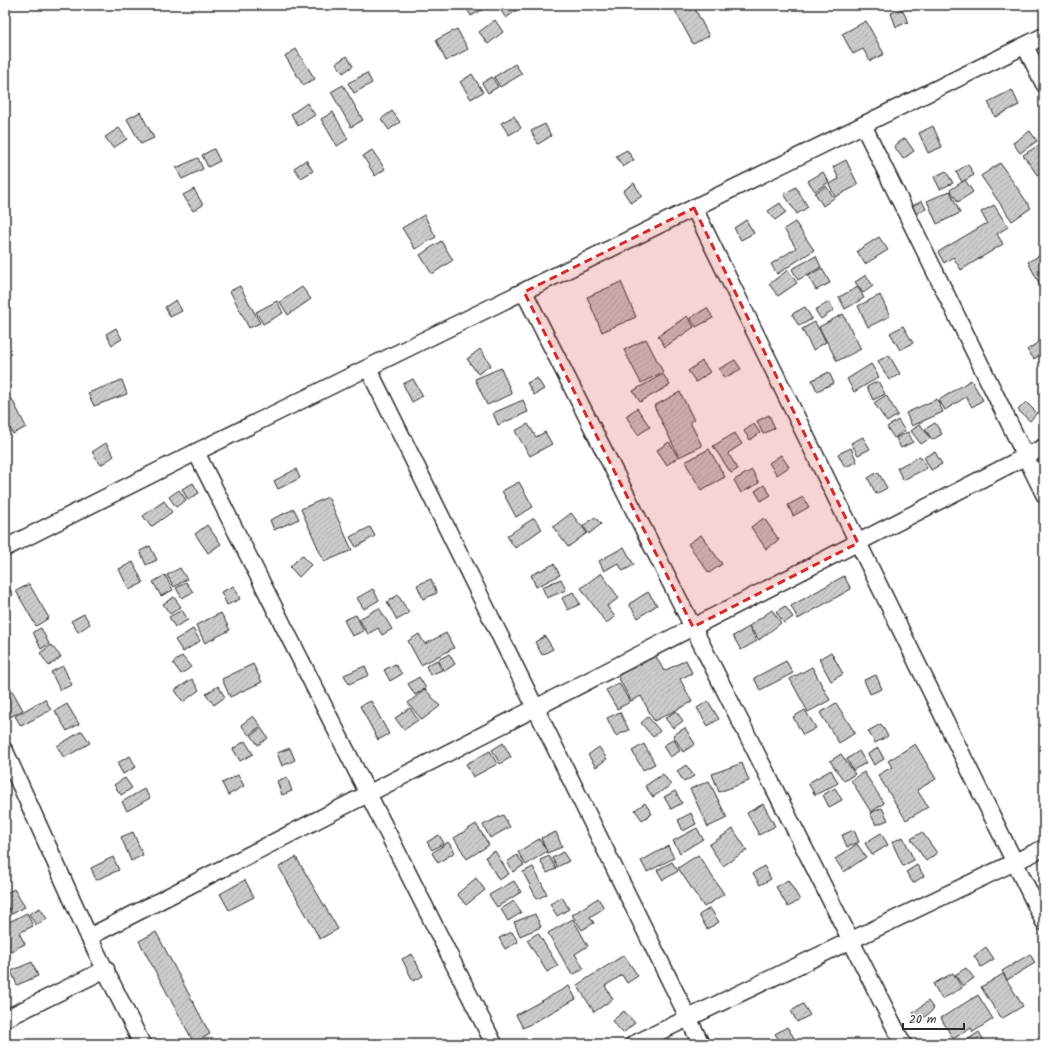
<svg xmlns="http://www.w3.org/2000/svg" width="1049" height="1049" font-family="Kalam,sans-serif">
	<defs>
		<pattern id="building-hatch" width="6" height="6" patternUnits="userSpaceOnUse"><rect width="6" height="6" fill="#cbcbcb"/><path d="M-1 1l2-2M0 6l6-6M5 7l2-2" fill="none" stroke="#aeaeae"/></pattern>
	</defs>
	<rect width="100%" height="100%" fill="#fff"/>
	<filter id="ink" filterUnits="userSpaceOnUse"><feTurbulence type="fractalNoise" baseFrequency=".025" numOctaves="2"/><feDisplacementMap in="SourceGraphic" scale="8" xChannelSelector="R" yChannelSelector="G"/><feConvolveMatrix kernelMatrix="1 2 1 2 8 2 1 2 1" color-interpolation-filters="sRGB"/></filter>
	<g filter="url(#ink)">
		<!-- building -->
		<g fill="url(#building-hatch)" stroke="#2b2b2b">
			<polygon points="466,5 482,5 485,8 471,16 465,6"/>
			<polygon points="502,5 513,5 517,10 506,18 499,8"/>
			<polygon points="672,5 693,5 709,36 693,44"/>
			<polygon points="902,9 908,22 896,27 891,13"/>
			<polygon points="495,20 503,32 488,44 479,32"/>
			<polygon points="866,21 884,54 870,61 863,49 853,54 842,34"/>
			<polygon points="457,29 468,49 446,61 436,40"/>
			<polygon points="296,49 315,79 303,85 285,56"/>
			<polygon points="347,56 353,66 343,73 336,63"/>
			<polygon points="515,64 522,74 500,87 494,77"/>
			<polygon points="367,73 372,83 354,93 348,83"/>
			<polygon points="472,74 483,92 471,99 460,82"/>
			<polygon points="492,77 498,87 488,93 482,83"/>
			<polygon points="343,85 363,120 351,127 331,92"/>
			<polygon points="1012,90 1019,105 995,117 988,102"/>
			<polygon points="307,103 315,115 298,126 291,114"/>
			<polygon points="392,111 400,122 389,130 381,119"/>
			<polygon points="140,112 154,138 141,144 127,119"/>
			<polygon points="333,112 348,139 337,146 321,119"/>
			<polygon points="514,116 521,128 509,135 501,123"/>
			<polygon points="545,124 551,136 538,144 531,131"/>
			<polygon points="933,126 942,147 928,153 919,133"/>
			<polygon points="119,128 127,139 113,148 105,137"/>
			<polygon points="1030,131 1037,141 1020,153 1013,143"/>
			<polygon points="905,138 914,151 903,159 894,146"/>
			<polygon points="1041,144 1044,148 1044,172 1038,176 1023,155"/>
			<polygon points="214,149 220,161 208,167 202,155"/>
			<polygon points="372,150 385,169 375,176 363,156"/>
			<polygon points="627,150 634,160 623,167 616,156"/>
			<polygon points="198,158 203,169 182,179 176,168"/>
			<polygon points="306,160 313,171 301,178 294,168"/>
			<polygon points="846,160 858,185 835,197 829,184 839,179 833,167"/>
			<polygon points="1000,163 1031,208 1012,221 981,176"/>
			<polygon points="968,164 974,175 962,182 956,172"/>
			<polygon points="946,171 953,183 940,189 934,177"/>
			<polygon points="823,172 829,182 815,191 808,181"/>
			<polygon points="965,180 973,192 958,202 950,190"/>
			<polygon points="634,183 642,196 631,203 623,191"/>
			<polygon points="826,186 834,198 823,206 815,193"/>
			<polygon points="796,187 808,207 797,214 784,194"/>
			<polygon points="194,189 203,205 193,211 183,195"/>
			<polygon points="950,191 960,213 937,224 927,201"/>
			<polygon points="922,201 926,209 914,215 910,207"/>
			<polygon points="780,203 786,212 775,220 768,211"/>
			<polygon points="994,205 1008,227 997,234 1003,244 961,270 953,257 944,263 938,252 987,223 981,212"/>
			<polygon points="424,215 436,237 415,249 402,228"/>
			<polygon points="746,220 754,233 741,240 734,228"/>
			<polygon points="795,222 814,250 777,274 771,264 796,248 784,229"/>
			<polygon points="879,237 888,250 865,264 857,251"/>
			<polygon points="441,241 453,260 432,274 420,255"/>
			<polygon points="1044,253 1044,277 1038,281 1028,262"/>
			<polygon points="816,256 821,267 798,280 792,269"/>
			<polygon points="822,268 830,283 816,290 808,276"/>
			<polygon points="788,270 797,283 778,296 769,284"/>
			<polygon points="866,275 873,286 863,293 855,282"/>
			<polygon points="1044,279 1044,295 1038,282"/>
			<polygon points="621,282 636,317 602,332 587,297"/>
			<polygon points="240,286 260,323 249,328 230,291"/>
			<polygon points="302,287 311,299 288,315 280,302"/>
			<polygon points="858,287 864,298 845,309 839,297"/>
			<polygon points="880,295 890,316 868,327 858,306"/>
			<polygon points="176,300 182,311 170,317 165,307"/>
			<polygon points="277,301 283,313 263,324 256,312"/>
			<polygon points="829,302 834,310 821,319 815,310"/>
			<polygon points="805,307 812,319 799,326 792,314"/>
			<polygon points="707,308 713,318 696,327 690,318"/>
			<polygon points="843,314 861,349 837,361 819,327"/>
			<polygon points="687,316 694,327 665,347 658,336"/>
			<polygon points="815,322 826,342 813,350 802,329"/>
			<polygon points="903,326 913,343 900,350 890,333"/>
			<polygon points="116,328 122,339 112,345 106,334"/>
			<polygon points="646,339 663,372 641,383 624,350"/>
			<polygon points="1040,341 1044,346 1044,352 1034,359 1027,350"/>
			<polygon points="480,349 491,365 478,374 467,359"/>
			<polygon points="889,355 900,374 889,380 878,361"/>
			<polygon points="735,360 741,369 724,378 719,369"/>
			<polygon points="702,361 710,372 696,382 688,371"/>
			<polygon points="871,364 879,377 854,392 847,379"/>
			<polygon points="501,368 512,394 487,405 475,379"/>
			<polygon points="829,372 834,383 817,391 812,380"/>
			<polygon points="663,374 670,385 640,402 633,391"/>
			<polygon points="537,378 544,389 534,395 527,383"/>
			<polygon points="413,379 423,396 412,402 403,384"/>
			<polygon points="122,380 127,394 94,406 88,393"/>
			<polygon points="971,380 983,400 972,407 966,397 945,410 939,400"/>
			<polygon points="878,381 885,394 873,400 867,387"/>
			<polygon points="680,392 694,420 690,422 702,446 679,457 654,406"/>
			<polygon points="886,395 898,415 887,422 874,403"/>
			<polygon points="12,399 26,427 13,434 5,419 5,403"/>
			<polygon points="937,399 943,412 912,426 906,413"/>
			<polygon points="523,400 528,412 498,425 493,413"/>
			<polygon points="1026,402 1037,413 1030,421 1018,410"/>
			<polygon points="637,408 650,427 638,435 626,416"/>
			<polygon points="769,415 775,428 763,434 757,421"/>
			<polygon points="898,420 905,431 894,438 887,427"/>
			<polygon points="935,423 942,434 932,440 925,429"/>
			<polygon points="528,424 536,437 545,432 552,444 530,456 515,431"/>
			<polygon points="754,424 760,433 750,440 744,431"/>
			<polygon points="920,424 930,438 921,444 911,431"/>
			<polygon points="908,432 913,442 901,448 896,438"/>
			<polygon points="735,433 742,444 728,453 738,469 731,473 713,446"/>
			<polygon points="863,437 870,449 858,455 851,443"/>
			<polygon points="669,442 678,457 667,465 657,450"/>
			<polygon points="106,443 114,456 101,465 92,452"/>
			<polygon points="851,448 857,462 845,467 838,454"/>
			<polygon points="709,449 725,477 701,490 685,462"/>
			<polygon points="935,452 942,464 931,470 924,457"/>
			<polygon points="781,455 789,467 777,475 769,463"/>
			<polygon points="920,456 927,468 903,480 897,468"/>
			<polygon points="296,469 300,478 278,489 274,481"/>
			<polygon points="752,470 759,483 741,493 734,480"/>
			<polygon points="878,472 887,488 876,494 868,478"/>
			<polygon points="519,482 533,507 516,517 502,491"/>
			<polygon points="193,483 199,493 188,500 182,489"/>
			<polygon points="764,485 771,495 761,501 755,491"/>
			<polygon points="179,490 186,500 176,507 169,497"/>
			<polygon points="328,497 352,550 324,562 301,509"/>
			<polygon points="803,497 809,507 793,516 788,505"/>
			<polygon points="164,501 172,512 151,527 143,516"/>
			<polygon points="294,509 299,519 274,530 270,520"/>
			<polygon points="571,513 587,533 568,547 553,527"/>
			<polygon points="595,517 601,524 589,534 583,526"/>
			<polygon points="534,518 542,529 515,548 507,536"/>
			<polygon points="764,518 779,540 766,549 751,527"/>
			<polygon points="207,525 221,544 208,553 195,534"/>
			<polygon points="370,527 375,536 356,547 350,537"/>
			<polygon points="701,535 722,564 709,573 688,544"/>
			<polygon points="150,546 157,560 146,565 140,551"/>
			<polygon points="624,547 634,565 623,571 618,563 604,571 599,561"/>
			<polygon points="302,555 311,565 299,577 290,567"/>
			<polygon points="133,562 143,583 129,590 119,569"/>
			<polygon points="554,564 560,575 536,587 531,575"/>
			<polygon points="180,568 187,579 174,587 167,575"/>
			<polygon points="601,573 619,598 607,606 615,617 606,623 581,588"/>
			<polygon points="165,575 173,590 161,596 153,582"/>
			<polygon points="844,576 851,589 798,619 791,606"/>
			<polygon points="431,579 437,593 423,599 417,585"/>
			<polygon points="561,579 566,590 547,598 542,587"/>
			<polygon points="186,582 193,592 182,598 176,588"/>
			<polygon points="7,583 13,595 5,599 5,584"/>
			<polygon points="29,584 49,618 36,626 16,591"/>
			<polygon points="234,586 240,599 227,605 221,592"/>
			<polygon points="373,589 379,600 364,609 357,598"/>
			<polygon points="573,592 580,604 568,610 562,598"/>
			<polygon points="648,592 657,605 638,618 629,604"/>
			<polygon points="398,595 409,613 397,620 387,602"/>
			<polygon points="174,597 181,607 170,614 163,604"/>
			<polygon points="785,606 793,617 784,623 776,612"/>
			<polygon points="379,608 392,629 382,635 378,628 368,634 359,619"/>
			<polygon points="182,610 188,620 175,627 169,617"/>
			<polygon points="772,610 781,623 759,640 749,626"/>
			<polygon points="221,613 230,630 205,643 196,625"/>
			<polygon points="84,614 90,624 78,632 71,621"/>
			<polygon points="356,615 364,631 352,636 344,620"/>
			<polygon points="749,627 757,641 741,650 733,636"/>
			<polygon points="41,628 49,644 41,649 33,632"/>
			<polygon points="193,629 200,641 183,652 175,640"/>
			<polygon points="446,633 454,648 421,665 408,641 419,634 425,644"/>
			<polygon points="545,636 553,649 542,655 535,642"/>
			<polygon points="51,645 61,657 49,666 40,653"/>
			<polygon points="653,651 664,671 686,660 692,673 680,679 692,702 654,721 641,696 631,701 615,671"/>
			<polygon points="831,652 843,674 831,681 819,659"/>
			<polygon points="449,654 455,664 445,671 438,660"/>
			<polygon points="182,656 191,667 181,674 173,663"/>
			<polygon points="437,660 442,670 430,675 426,666"/>
			<polygon points="786,661 793,673 760,690 754,678"/>
			<polygon points="253,664 262,682 230,697 222,679"/>
			<polygon points="395,664 402,674 390,681 384,670"/>
			<polygon points="63,666 72,685 60,690 51,672"/>
			<polygon points="365,666 369,675 349,684 344,675"/>
			<polygon points="812,667 830,700 808,712 790,679"/>
			<polygon points="876,675 882,689 870,694 864,680"/>
			<polygon points="419,677 426,688 415,695 408,684"/>
			<polygon points="192,679 199,690 183,702 175,690"/>
			<polygon points="619,683 630,702 617,709 606,690"/>
			<polygon points="218,686 225,697 214,705 206,694"/>
			<polygon points="10,687 23,710 10,717 5,709 5,690"/>
			<polygon points="425,689 440,706 422,720 408,703"/>
			<polygon points="45,699 51,710 21,726 15,716"/>
			<polygon points="371,701 389,734 378,740 360,706"/>
			<polygon points="708,701 719,719 708,726 697,708"/>
			<polygon points="836,703 855,733 839,743 820,713"/>
			<polygon points="67,704 79,724 67,731 55,711"/>
			<polygon points="410,708 418,720 404,730 395,718"/>
			<polygon points="805,710 816,728 803,735 793,717"/>
			<polygon points="676,711 683,721 673,728 665,718"/>
			<polygon points="620,712 629,730 616,736 607,718"/>
			<polygon points="253,716 261,726 249,735 241,725"/>
			<polygon points="648,717 660,731 653,737 641,723"/>
			<polygon points="881,724 888,736 875,743 868,731"/>
			<polygon points="261,728 268,738 258,745 251,735"/>
			<polygon points="685,728 695,744 683,752 673,735"/>
			<polygon points="82,731 90,743 64,758 57,746"/>
			<polygon points="674,739 680,751 670,757 663,746"/>
			<polygon points="245,741 253,754 240,761 233,749"/>
			<polygon points="503,743 511,757 500,764 492,750"/>
			<polygon points="644,744 655,764 643,770 632,751"/>
			<polygon points="915,744 936,779 917,790 928,807 906,820 878,775 892,767 888,761"/>
			<polygon points="599,747 607,759 596,767 588,755"/>
			<polygon points="290,748 295,760 282,766 277,753"/>
			<polygon points="878,748 884,759 874,765 868,754"/>
			<polygon points="490,751 497,764 473,777 466,764"/>
			<polygon points="859,751 866,763 853,770 847,759"/>
			<polygon points="841,754 855,774 844,781 830,761"/>
			<polygon points="130,756 136,767 123,774 117,763"/>
			<polygon points="742,763 749,781 719,792 712,774"/>
			<polygon points="686,765 694,776 684,782 677,771"/>
			<polygon points="831,770 838,783 815,795 808,783"/>
			<polygon points="864,772 884,803 871,812 851,780"/>
			<polygon points="663,774 671,785 653,797 645,786"/>
			<polygon points="238,775 244,786 228,795 222,783"/>
			<polygon points="287,777 292,791 282,795 277,781"/>
			<polygon points="125,778 132,788 121,795 114,785"/>
			<polygon points="709,781 727,818 708,827 690,789"/>
			<polygon points="835,788 842,800 829,807 823,795"/>
			<polygon points="144,789 150,798 127,811 122,802"/>
			<polygon points="675,791 682,803 671,809 664,797"/>
			<polygon points="645,803 652,814 642,820 635,810"/>
			<polygon points="763,804 775,826 759,835 747,813"/>
			<polygon points="882,808 888,820 876,825 870,813"/>
			<polygon points="691,813 696,824 683,831 678,820"/>
			<polygon points="503,815 510,827 490,838 483,825"/>
			<polygon points="476,824 489,845 467,859 454,838"/>
			<polygon points="697,828 703,839 680,853 673,841"/>
			<polygon points="733,829 747,850 723,866 709,845"/>
			<polygon points="854,830 859,842 847,847 842,835"/>
			<polygon points="133,832 143,855 131,861 121,837"/>
			<polygon points="556,832 562,847 547,853 541,838"/>
			<polygon points="922,832 937,853 926,861 911,839"/>
			<polygon points="881,833 888,845 872,855 865,843"/>
			<polygon points="439,835 444,843 432,850 427,842"/>
			<polygon points="903,837 914,860 903,866 892,842"/>
			<polygon points="539,839 547,851 526,865 518,852"/>
			<polygon points="448,842 455,852 438,863 432,853"/>
			<polygon points="857,844 866,857 844,872 835,859"/>
			<polygon points="668,846 674,858 647,872 641,861"/>
			<polygon points="495,851 509,874 499,880 485,857"/>
			<polygon points="563,852 569,861 557,867 552,858"/>
			<polygon points="517,855 524,865 513,872 507,862"/>
			<polygon points="698,855 724,894 704,907 678,868"/>
			<polygon points="549,856 556,869 547,873 540,860"/>
			<polygon points="113,857 119,870 96,880 91,868"/>
			<polygon points="296,857 338,929 320,939 279,867"/>
			<polygon points="672,862 678,871 663,880 657,870"/>
			<polygon points="917,865 924,876 913,883 906,872"/>
			<polygon points="764,866 771,879 760,885 753,873"/>
			<polygon points="533,867 547,894 537,899 523,872"/>
			<polygon points="476,878 485,890 466,905 457,894"/>
			<polygon points="245,880 254,897 229,910 220,894"/>
			<polygon points="788,880 800,900 788,907 776,887"/>
			<polygon points="514,881 521,892 497,907 489,895"/>
			<polygon points="14,889 25,907 12,914 5,902 5,894"/>
			<polygon points="562,897 569,909 557,916 550,904"/>
			<polygon points="598,898 604,908 590,917 594,923 582,930 572,915"/>
			<polygon points="514,901 521,913 508,921 501,909"/>
			<polygon points="40,908 47,919 36,925 29,914"/>
			<polygon points="710,908 719,922 707,929 699,915"/>
			<polygon points="27,913 33,926 19,933 25,944 5,954 5,924"/>
			<polygon points="535,914 541,927 520,936 514,922"/>
			<polygon points="573,919 588,946 575,954 584,969 572,975 548,933"/>
			<polygon points="156,932 210,1034 194,1043 139,941"/>
			<polygon points="512,932 518,942 505,949 499,938"/>
			<polygon points="538,933 558,966 547,972 527,940"/>
			<polygon points="986,947 994,959 981,967 974,956"/>
			<polygon points="412,954 423,976 413,981 402,959"/>
			<polygon points="1030,954 1035,963 1007,980 1002,971"/>
			<polygon points="624,955 638,976 627,983 622,975 605,986 613,999 594,1012 577,985"/>
			<polygon points="32,962 38,976 17,985 11,971"/>
			<polygon points="966,968 974,978 963,986 955,975"/>
			<polygon points="953,973 962,988 942,999 933,984"/>
			<polygon points="1003,974 1023,1006 1001,1019 981,987"/>
			<polygon points="569,986 576,999 523,1028 516,1015"/>
			<polygon points="978,995 993,1019 973,1032 971,1028 953,1039 941,1018"/>
			<polygon points="928,1001 934,1009 920,1021 913,1013"/>
			<polygon points="803,1004 810,1015 797,1022 791,1011"/>
			<polygon points="624,1011 635,1023 623,1033 612,1021"/>
			<polygon points="787,1027 798,1044 782,1044 775,1034"/>
			<polygon points="979,1032 986,1044 970,1044 967,1040"/>
		</g>
		<g fill="none" stroke-linecap="round" stroke-linejoin="round">
			<defs>
				<g id="minor">
					<polyline points="1025,46 1044,84"/>
					<polyline points="863,125 1044,494"/>
					<polyline points="694,208 1044,922"/>
					<polyline points="524,292 903,1044"/>
					<polyline points="368,368 701,1044"/>
					<polyline points="196,452 494,1044"/>
					<polyline points="5,548 196,452 1044,36"/>
					<polyline points="5,751 89,937 142,1044"/>
					<polyline points="89,937 1044,447"/>
					<polyline points="5,1019 106,969"/>
					<polyline points="634,1044 1044,848"/>
				</g>
			</defs>
			<!-- minor casing -->
			<use href="#minor" stroke="#2b2b2b" stroke-width="19"/>
			<!-- minor -->
			<use href="#minor" stroke="#fff" stroke-width="16"/>
		</g>
	</g>
	<!-- marked area -->
	<path fill="#d62828" fill-opacity="0.2" stroke="#d62828" stroke-width="3" stroke-dasharray="8 5" stroke-linejoin="round" d="M694,208L858,543L693,627L524,292Z"/>
	<!-- margin -->
	<rect width="1049" height="1049" fill="none" stroke="#fff" stroke-width="20"/>
	<rect x="10" y="10" width="1029" height="1029" fill="none" stroke="#2b2b2b" stroke-width="1.5" filter="url(#ink)"/>
	<!-- scale -->
	<path d="M903 1023v6h61v-6" fill="none" stroke="#2b2b2b" stroke-width="2"/>
	<text x="909" y="1023" font-size="12" fill="#2b2b2b" stroke="#ffffff" stroke-width="3" paint-order="stroke">20 m</text>
</svg>
